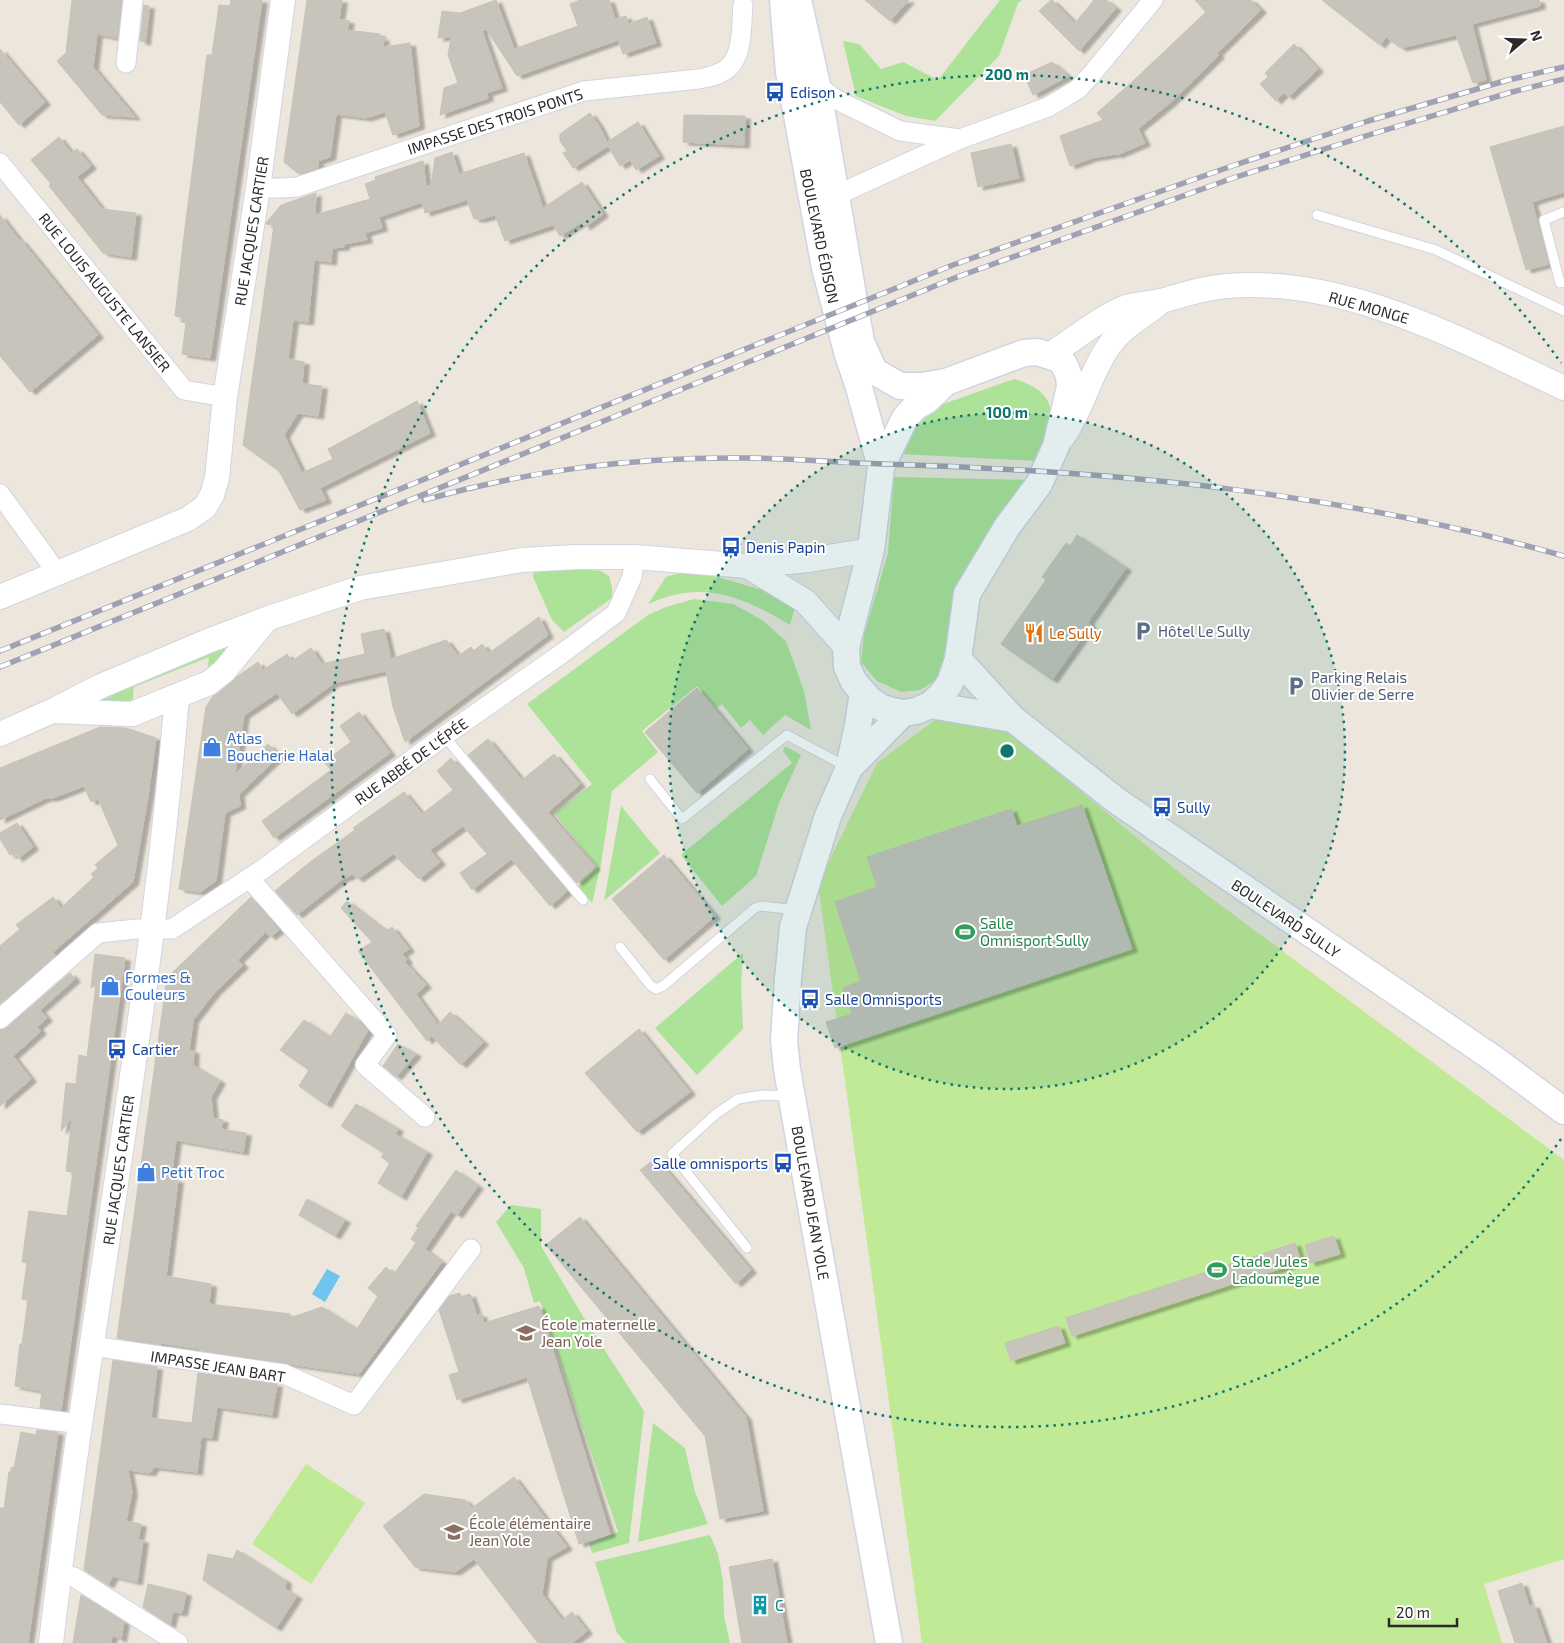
<svg xmlns="http://www.w3.org/2000/svg" width="1564" height="1643" font-family="'Exo 2',sans-serif">
	<defs>
		<filter id="shadow"><feDropShadow dx="5.5" dy="3" stdDeviation="1" flood-color="#0004"/></filter>
	</defs>
	<rect width="100%" height="100%" fill="#ece6dc"/>
	<!-- green -->
	<g fill="#ade299">
		<polygon points="1000,0 1022,0 1018,3 999,56 935,121 906,116 856,96 843,41 859,44 881,69 903,62 938,80"/>
		<path d="M1014,379C1065,394 1053,422 1037,461L901,454L909,430L932,408Z"/>
		<polygon points="894,477 1033,480 936,680 920,690 901,692 877,681 861,662 864,635 888,553"/>
		<polygon points="561,568 601,571 609,576 612,588 612,598 564,632 552,620 533,577 534,571"/>
		<path d="M679,573L707,574L769,592L795,607L790,625C742,596 702,579 648,604L666,577Z"/>
		<polygon points="694,599 733,604 762,620 786,641 804,691 811,730 785,715 763,735 750,720 741,728 722,704 717,708 697,686 642,731 658,752 612,791 601,864 592,903 578,886 598,867 555,814 592,784 527,704 648,615 666,607"/>
		<polygon points="220,648 224,648 229,654 207,676 209,657 134,687 132,708 94,701"/>
		<polygon points="785,746 801,755 779,803 756,876 722,906 681,855 792,763 783,751"/>
		<polygon points="621,806 660,853 604,901"/>
		<polygon points="743,953 741,985 743,1029 697,1075 655,1028"/>
		<polygon points="511,1205 541,1209 541,1246 584,1318 644,1411 629,1543 592,1553 589,1543 618,1532 540,1301 534,1303 524,1268 496,1222"/>
		<polygon points="653,1423 685,1448 695,1492 708,1524 638,1542"/>
		<polygon points="710,1535 718,1554 723,1580 724,1616 730,1643 626,1643 617,1633 595,1562"/>
	</g>
	<!-- pitch -->
	<g fill="#c0ea95">
		<polygon points="966,697 1203,892 1564,1160 1564,1559 1484,1584 1502,1643 922,1643 818,884 877,763"/>
		<polygon points="306,1464 365,1503 311,1584 252,1544"/>
	</g>
	<!-- water -->
	<polygon fill="#70c4ee" points="327,1269 340,1276 325,1302 312,1294"/>
	<!-- building -->
	<g fill="#c7c4bb" stroke="#c7c2b6" filter="url(#shadow)">
		<polygon points="72,0 122,0 118,38 97,34 93,67 135,117 102,115 57,61 66,53"/>
		<polygon points="231,0 262,0 210,358 182,354 186,323 181,322 182,317 175,316 183,244 207,55 212,55 219,5 230,6"/>
		<polygon points="307,0 342,0 339,19 349,21 347,30 380,34 379,38 384,38 383,47 410,43 419,126 393,135 385,112 366,118 336,114 330,157 318,161 318,168 299,174 284,162"/>
		<polygon points="496,0 514,49 578,26 570,4 580,0 609,0 615,19 626,16 628,24 647,17 656,43 623,54 618,40 517,76 486,29 482,31 502,88 487,93 488,98 440,115 444,88 458,83 448,55 451,37 438,38 442,11 460,13"/>
		<polygon points="865,0 909,0 890,21"/>
		<polygon points="1051,0 1052,0 1075,23 1094,0 1106,0 1116,8 1079,51 1039,11"/>
		<polygon points="1195,0 1251,0 1261,10 1217,53 1219,55 1171,102 1138,129 1145,143 1117,155 1116,154 1092,158 1070,166 1060,136 1103,120 1097,113 1132,82 1206,12"/>
		<polygon points="1322,0 1539,0 1540,6 1472,24 1486,80 1473,83 1456,35 1401,48 1386,37 1380,45"/>
		<polygon points="144,5 149,6 145,42 140,41"/>
		<polygon points="1294,44 1318,69 1288,97 1284,93 1276,101 1260,84 1268,77 1265,73"/>
		<polygon points="0,49 45,102 19,125 0,102"/>
		<polygon points="1052,62 1068,76 1033,95 1024,75"/>
		<polygon points="590,113 598,124 607,142 638,122 659,156 636,170 630,160 620,166 608,146 573,168 563,153 567,151 560,141 560,134"/>
		<polygon points="684,115 745,116 744,145 683,142"/>
		<polygon points="1564,126 1564,192 1532,202 1549,264 1526,270 1490,147"/>
		<polygon points="59,137 71,153 77,149 91,166 77,177 102,209 136,213 131,257 103,253 49,186 51,184 31,160"/>
		<polygon points="1011,144 1019,178 978,187 971,153"/>
		<polygon points="452,152 459,174 524,153 543,208 582,182 603,214 585,227 582,222 560,236 553,225 505,241 495,215 481,219 474,219 467,200 425,213 422,202 379,217 382,228 365,233 367,240 344,244 344,247 332,248 331,262 314,260 308,322 293,320 288,359 304,362 302,384 322,386 318,416 298,413 284,435 302,473 333,459 328,449 417,401 430,433 320,488 326,500 300,510 279,471 243,445 274,225 266,224 266,223 281,205 316,193 315,215 370,199 365,184 376,180 375,177 423,161 426,186 431,186 435,158"/>
		<polygon points="0,215 20,241 21,240 98,335 30,392 0,356"/>
		<polygon points="1077,535 1126,568 1088,622 1091,625 1052,680 1001,644 1046,580 1042,577 1066,543 1070,546"/>
		<polygon points="539,617 548,635 405,742 393,707 386,671 334,683 292,714 277,693 244,715 235,774 268,744 279,756 239,794 240,806 225,813 216,881 200,892 179,889 206,707 213,696 238,676 258,662 263,670 287,654 292,661 311,648 322,664 365,654 361,634 384,629 391,659 446,640 458,656 471,647 474,651 482,644 489,653"/>
		<polygon points="697,688 748,749 697,793 645,732"/>
		<polygon points="359,712 390,753 274,838 262,821 331,770 324,762 351,742 340,726"/>
		<polygon points="100,727 126,728 156,738 148,796 133,882 53,952 56,955 0,1004 0,946 20,929 16,925 53,897 61,908 94,877 91,874 98,868 95,865 118,845 98,799 91,802 84,786 53,798 46,798 0,820 0,768"/>
		<polygon points="488,739 522,780 554,754 580,784 548,812 595,867 577,883 468,755"/>
		<polygon points="451,758 456,765 459,763 567,891 565,893 550,906 511,859 472,890 460,873 487,854 463,826 430,850 440,862 419,879 393,854 358,879 352,874 346,878 345,877 297,915 275,891 310,862 355,830 353,828 404,792 422,814 453,790 437,771"/>
		<polygon points="1082,805 1132,949 835,1048 826,1022 852,1014 843,988 861,981 835,902 877,887 867,857 1011,809 1017,826"/>
		<polygon points="17,823 33,847 17,859 14,853 10,855 0,839 0,833"/>
		<polygon points="664,855 715,916 664,960 612,899"/>
		<polygon points="251,897 279,930 270,937 266,932 238,960 243,965 215,992 193,1020 189,1050 194,1051 193,1065 220,1081 211,1097 213,1118 223,1120 221,1129 246,1133 243,1152 176,1140 171,1179 178,1180 166,1276 211,1284 209,1304 290,1314 287,1319 322,1307 357,1329 378,1296 368,1288 386,1267 394,1274 416,1243 411,1239 418,1228 416,1226 456,1170 478,1186 457,1215 451,1211 425,1249 442,1262 359,1374 201,1351 201,1349 161,1343 161,1345 117,1338 166,985 172,973"/>
		<polygon points="347,901 386,931 392,927 403,941 409,949 402,954 407,960 405,962 426,985 416,994 438,1025 450,1012 483,1042 461,1065 431,1036 427,1041 358,951 372,942 341,908"/>
		<polygon points="95,954 125,958 61,1410 40,1408 42,1391 15,1386 20,1344 22,1344 28,1300 22,1299 27,1263 22,1262 29,1211 67,1216 73,1172 66,1171 72,1118 61,1131 66,1083 76,1084 79,1055 87,1057 96,985 91,988"/>
		<polygon points="70,973 75,979 40,1010 47,1018 37,1027 41,1031 13,1056 31,1079 0,1106 0,1030 7,1027"/>
		<polygon points="346,1013 359,1021 368,1030 326,1105 299,1086 309,1070 280,1050 304,1020 330,1037"/>
		<polygon points="639,1029 690,1092 637,1132 585,1073"/>
		<polygon points="398,1044 416,1054 396,1077 383,1066"/>
		<polygon points="356,1104 398,1129 395,1134 427,1152 401,1197 378,1183 390,1163 381,1157 384,1153 341,1126"/>
		<polygon points="656,1158 751,1270 736,1284 640,1170"/>
		<polygon points="307,1199 345,1220 335,1236 299,1215"/>
		<polygon points="580,1217 746,1417 763,1511 720,1519 705,1436 546,1245"/>
		<polygon points="1334,1236 1340,1254 1310,1263 1305,1245"/>
		<polygon points="1295,1243 1301,1262 1072,1336 1066,1318"/>
		<polygon points="460,1293 461,1297 470,1294 477,1315 481,1314 484,1323 539,1306 610,1534 579,1544 527,1377 457,1400 449,1375 459,1372 439,1310 449,1296"/>
		<polygon points="1059,1326 1065,1343 1011,1361 1005,1343"/>
		<polygon points="113,1360 157,1367 151,1418 192,1423 198,1373 277,1384 272,1415 217,1407 212,1438 201,1437 197,1472 154,1467 150,1473 128,1470 132,1492 126,1521 141,1524 138,1540 143,1540 137,1582 113,1576 108,1585 84,1570"/>
		<polygon points="37,1430 58,1432 28,1643 0,1643 0,1508 4,1508 9,1472 11,1472 11,1467 14,1468 21,1432 36,1435"/>
		<polygon points="514,1477 567,1547 547,1558 542,1594 562,1620 572,1612 587,1631 572,1643 538,1643 474,1559 455,1572 415,1567 383,1526 424,1494 465,1500 472,1508"/>
		<polygon points="237,1550 286,1581 285,1589 297,1596 276,1628 203,1580 208,1554 233,1559"/>
		<polygon points="772,1559 787,1643 742,1643 729,1567"/>
		<polygon points="1522,1583 1529,1606 1534,1605 1547,1643 1515,1643 1498,1591"/>
		<polygon points="148,1584 186,1593 182,1613 173,1612 170,1625 143,1607"/>
		<polygon points="81,1595 124,1622 121,1639 112,1635 111,1643 73,1643"/>
	</g>
	<g fill="none" stroke-linecap="round" stroke-linejoin="round">
		<defs>
			<g id="service">
				<polyline points="1564,212 1544,220 1560,283 1564,282"/>
				<polyline points="1317,215 1436,250 1564,311"/>
				<polyline points="444,736 583,900"/>
				<polyline points="650,779 682,819 787,735 847,767"/>
				<polyline points="620,947 650,985 656,989 663,986 755,908 761,906 797,910"/>
				<polyline points="747,1248 672,1154 716,1114 738,1099 763,1095 789,1096"/>
			</g>
			<g id="minor">
				<polyline points="126,63 133,0"/>
				<polyline points="817,85 835,99 900,131 960,139"/>
				<polyline points="0,163 184,390 225,397"/>
				<path d="M258,188H281L297,187L584,91L699,79C709,77 720,75 728,68C744,54 741,24 743,5"/>
				<polyline points="833,208 837,195 960,139 1048,107 1065,97 1078,89 1091,75 1153,0"/>
				<polyline points="0,494 58,574"/>
				<polyline points="249,878 387,1035 365,1065 425,1117"/>
				<polyline points="0,1019 98,933 137,929 172,929 263,869 444,736 564,652 616,613 632,577 635,557"/>
				<polyline points="92,1346 284,1374 354,1405 471,1249"/>
				<polyline points="0,1414 81,1424"/>
				<polyline points="59,1575 74,1577 178,1643"/>
			</g>
			<g id="tertiary">
				<path d="M1050,355C1074,339 1097,320 1124,308C1136,303 1152,304 1165,300C1185,294 1205,288 1227,286C1345,276 1461,340 1564,388"/>
				<path d="M1063,437C1083,409 1089,374 1109,346C1121,328 1139,319 1156,306"/>
				<polyline points="747,566 805,601 846,647"/>
				<polyline points="0,597 188,519 205,507 212,495 217,478 225,397 258,188 283,0"/>
				<polyline points="54,711 132,714 209,683 224,671 266,620"/>
				<polyline points="0,734 52,711 101,686 208,641 269,618 360,588 522,560 577,557 635,557 747,566 809,560 871,550"/>
				<path d="M51,1643C88,1327 151,1014 177,696"/>
			</g>
			<g id="secondary">
				<polyline points="783,0 789,72 825,268 848,355 858,384 881,467"/>
				<polyline points="798,0 817,85 861,342 874,371 900,386 922,386 946,382"/>
				<polygon points="1037,352 1057,358 1064,364 1069,376 1070,387 1056,446 1039,484 1007,527 967,594 958,659 950,683 942,694 930,705 916,711 903,713 892,711 880,707 869,699 854,682 847,667 846,647 871,550 881,467 905,418 915,407 927,400 946,382 1024,353"/>
				<polyline points="958,659 1013,719 1117,801 1494,1059 1564,1111"/>
				<polyline points="863,693 858,725 849,768 828,816 793,927 788,979 784,1040 787,1069 800,1144 889,1643"/>
				<polyline points="930,705 1013,719"/>
				<polyline points="850,767 903,713"/>
			</g>
		</defs>
		<!-- service casing -->
		<use href="#service" stroke="#d1d4e3" stroke-width="11"/>
		<!-- minor casing -->
		<use href="#minor" stroke="#d1d4e3" stroke-width="21"/>
		<!-- tertiary casing -->
		<use href="#tertiary" stroke="#d1d4e3" stroke-width="26"/>
		<!-- secondary casing -->
		<use href="#secondary" stroke="#d1d4e3" stroke-width="29"/>
		<!-- service -->
		<use href="#service" stroke="#fff" stroke-width="9"/>
		<!-- minor -->
		<use href="#minor" stroke="#fff" stroke-width="19"/>
		<!-- tertiary -->
		<use href="#tertiary" stroke="#fff" stroke-width="24"/>
		<!-- secondary -->
		<use href="#secondary" stroke="#fff" stroke-width="26"/>
		<defs>
			<g id="rail">
				<path d="M424,500C531,470 633,457 744,458C791,458 837,463 883,464C1115,471 1340,492 1564,556"/>
				<polyline points="0,651 953,265 1229,167 1368,121 1508,80 1564,67"/>
				<polyline points="0,667 957,277 1233,178 1372,134 1512,92 1564,79"/>
			</g>
		</defs>
		<!-- rail casing -->
		<use href="#rail" stroke="#9fa1b4" stroke-width="5.5"/>
		<!-- rail -->
		<use href="#rail" stroke="#fff" stroke-width="4" stroke-dasharray="11" stroke-linecap="butt"/>
	</g>
	<!-- distance rings -->
	<circle cx="1007" cy="751" r="338" fill="#0f766e" fill-opacity=".12"/>
	<g fill="none" stroke="#0f766e" stroke-width="2.5" stroke-dasharray="2.5 5">
		<circle cx="1007" cy="751" r="338"/>
		<path d="M1561 1139A676 676 0 1 1 1561 363"/>
	</g>
	<!-- icons -->
	<defs>
		<symbol id="bus-bare" viewBox="-9 -9 18 18"><path d="M-5-6H5V4H4V6H2V4H-2V6H-4V4H-5ZM-3.5-4V0h7V-4ZM-3.5 1.2v1.5H-2V1.2ZM2 1.2v1.5H3.5V1.2Z" fill="#1a4fb4" stroke="#fff" stroke-width="2.5" paint-order="stroke"/></symbol>
		<symbol id="parking-bare" viewBox="-9 -9 18 18"><path d="M-3.5-5.5H1a3.5 3.5 0 0 1 0 7H-1V5.5H-3.5ZM-1-3.4V-.6H.8a1.4 1.4 0 0 0 0-2.8Z" fill="#5c6f8a" stroke="#fff" stroke-width="2.5" paint-order="stroke"/></symbol>
		<symbol id="restaurant-bare" viewBox="-9 -9 18 18"><path d="M-5-6h1v4h1v-4h1v4h1v-4h1v5L-1.5 .5V6h-2V.5L-5-1ZM5-6V6H3V1.5H1.5Q1.5-4 5-6Z" fill="#e8710a" stroke="#fff" stroke-width="2.5" paint-order="stroke"/></symbol>
		<symbol id="shop-bare" viewBox="-9 -9 18 18"><path d="M-5-2.5h2.3a2.7 3.5 0 0 1 5.4 0H5L5.5 6h-11ZM-1.5-2.5h3a1.5 2.3 0 0 0-3 0Z" fill="#3f7fe0" stroke="#fff" stroke-width="2.5" paint-order="stroke"/></symbol>
		<symbol id="stadium-bare" viewBox="-9 -9 18 18"><path d="M0-5a6.5 5 0 1 0 0 10a6.5 5 0 1 0 0-10ZM-3.5-1.8h7v3.6h-7Z" fill="#2e9e5b" stroke="#fff" stroke-width="2.5" paint-order="stroke"/></symbol>
		<symbol id="school-bare" viewBox="-9 -9 18 18"><path d="M0-5L7-2L0 1L-7-2ZM-4 1L0 2.5L4 1V4Q0 6-4 4Z" fill="#8d6e63" stroke="#fff" stroke-width="2.5" paint-order="stroke"/></symbol>
		<symbol id="building-bare" viewBox="-9 -9 18 18"><path d="M-4-6H4V6H1V3H-1V6H-4ZM-2.5-4.3h1.7v1.8h-1.7ZM.8-4.3h1.7v1.8H.8ZM-2.5-1h1.7V.8h-1.7ZM.8-1h1.7V.8H.8Z" fill="#0f9aa8" stroke="#fff" stroke-width="2.5" paint-order="stroke"/></symbol>
	</defs>
	<g fill-rule="evenodd">
		<use href="#bus-bare" x="761" y="78" width="28" height="28"/>
		<use href="#bus-bare" x="717" y="533" width="28" height="28"/>
		<use href="#parking-bare" x="1129" y="617" width="28" height="28"/>
		<use href="#restaurant-bare" x="1020" y="619" width="28" height="28"/>
		<use href="#parking-bare" x="1282" y="672" width="28" height="28"/>
		<use href="#shop-bare" x="198" y="733" width="28" height="28"/>
		<use href="#bus-bare" x="1148" y="793" width="28" height="28"/>
		<use href="#stadium-bare" x="951" y="918" width="28" height="28"/>
		<use href="#shop-bare" x="96" y="972" width="28" height="28"/>
		<use href="#bus-bare" x="796" y="985" width="28" height="28"/>
		<use href="#bus-bare" x="103" y="1035" width="28" height="28"/>
		<use href="#bus-bare" x="769" y="1149" width="28" height="28"/>
		<use href="#shop-bare" x="132" y="1158" width="28" height="28"/>
		<use href="#stadium-bare" x="1203" y="1256" width="28" height="28"/>
		<use href="#school-bare" x="512" y="1319" width="28" height="28"/>
		<use href="#school-bare" x="440" y="1518" width="28" height="28"/>
		<use href="#building-bare" x="746" y="1591" width="28" height="28"/>
	</g>
	<g text-anchor="middle" dominant-baseline="central" stroke-width="4" stroke-linejoin="round" paint-order="stroke">
		<!-- transit labels -->
		<g font-size="15" fill="#164399" stroke="#fff" text-anchor="start">
			<text x="790" y="92">Edison</text>
			<text x="746" y="547">Denis Papin</text>
			<text x="1177" y="807">Sully</text>
			<text x="825" y="999">Salle Omnisports</text>
			<text x="132" y="1049">Cartier</text>
			<text x="768" y="1163" text-anchor="end">Salle omnisports</text>
		</g>
		<!-- street labels -->
		<g font-size="15" fill="#2a2a2a" stroke="#fff">
			<text transform="translate(495 121) rotate(-18)">IMPASSE DES TROIS PONTS</text>
			<text transform="translate(251 231) rotate(-81)">RUE JACQUES CARTIER</text>
			<text transform="translate(820 236) rotate(78)">BOULEVARD ÉDISON</text>
			<text transform="translate(105 292) rotate(51)">RUE LOUIS AUGUSTE LANSIER</text>
			<text transform="translate(1369 307) rotate(16)">RUE MONGE</text>
			<text transform="translate(411 761) rotate(-36)">RUE ABBÉ DE L'ÉPÉE</text>
			<text transform="translate(1286 918) rotate(34)">BOULEVARD SULLY</text>
			<text transform="translate(118 1170) rotate(-82)">RUE JACQUES CARTIER</text>
			<text transform="translate(811 1203) rotate(80)">BOULEVARD JEAN YOLE</text>
			<text transform="translate(218 1366) rotate(9)">IMPASSE JEAN BART</text>
		</g>
		<!-- service labels -->
		<g font-size="15" fill="#4e5e75" stroke="#fff" text-anchor="start">
			<text x="1158" y="631">Hôtel Le Sully</text>
			<text x="1311" y="677">Parking Relais<tspan x="1311" dy="17">Olivier de Serre</tspan></text>
		</g>
		<!-- food labels -->
		<g font-size="15" fill="#c56008" stroke="#fff" text-anchor="start">
			<text x="1049" y="633">Le Sully</text>
		</g>
		<!-- shop labels -->
		<g font-size="15" fill="#366cbe" stroke="#fff" text-anchor="start">
			<text x="227" y="738">Atlas<tspan x="227" dy="17">Boucherie Halal</tspan></text>
			<text x="125" y="977">Formes &amp;<tspan x="125" dy="17">Couleurs</tspan></text>
			<text x="161" y="1172">Petit Troc</text>
		</g>
		<!-- leisure labels -->
		<g font-size="15" fill="#27864d" stroke="#fff" text-anchor="start">
			<text x="980" y="923">Salle<tspan x="980" dy="17">Omnisport Sully</tspan></text>
			<text x="1232" y="1261">Stade Jules<tspan x="1232" dy="17">Ladoumègue</tspan></text>
		</g>
		<!-- education labels -->
		<g font-size="15" fill="#785e54" stroke="#fff" text-anchor="start">
			<text x="541" y="1324">École maternelle<tspan x="541" dy="17">Jean Yole</tspan></text>
			<text x="469" y="1523">École élémentaire<tspan x="469" dy="17">Jean Yole</tspan></text>
		</g>
		<!-- culture labels -->
		<g font-size="15" fill="#0d838f" stroke="#fff" text-anchor="start">
			<text x="775" y="1605">C</text>
		</g>
	</g>
	<circle cx="1007" cy="751" r="8" fill="#0f766e" stroke="#fff" stroke-width="2.5"/>
	<g font-size="15" text-anchor="middle" font-weight="bold" fill="#0f766e" stroke="#fff" stroke-width="4" stroke-linejoin="round" paint-order="stroke">
		<text x="1007" y="80">200 m</text>
		<text x="1007" y="418">100 m</text>
	</g>
	<!-- north arrow -->
	<g transform="translate(1524 40) rotate(71)" stroke="#ffffff" stroke-width="4" paint-order="stroke">
	<path d="M0-4L9 19L0 12L-9 19Z" fill="#2a2a2a"/>
	<text y="-8" font-size="14" font-weight="bold" text-anchor="middle" fill="#2a2a2a">N</text>
	</g>
	<!-- scale -->
	<path d="M1389 1618v8h68v-8" fill="none" stroke="#2a2a2a" stroke-width="2.5"/>
	<text x="1396" y="1618" font-size="15" fill="#2a2a2a" stroke="#ffffff" stroke-width="4" paint-order="stroke">20 m</text>
</svg>
